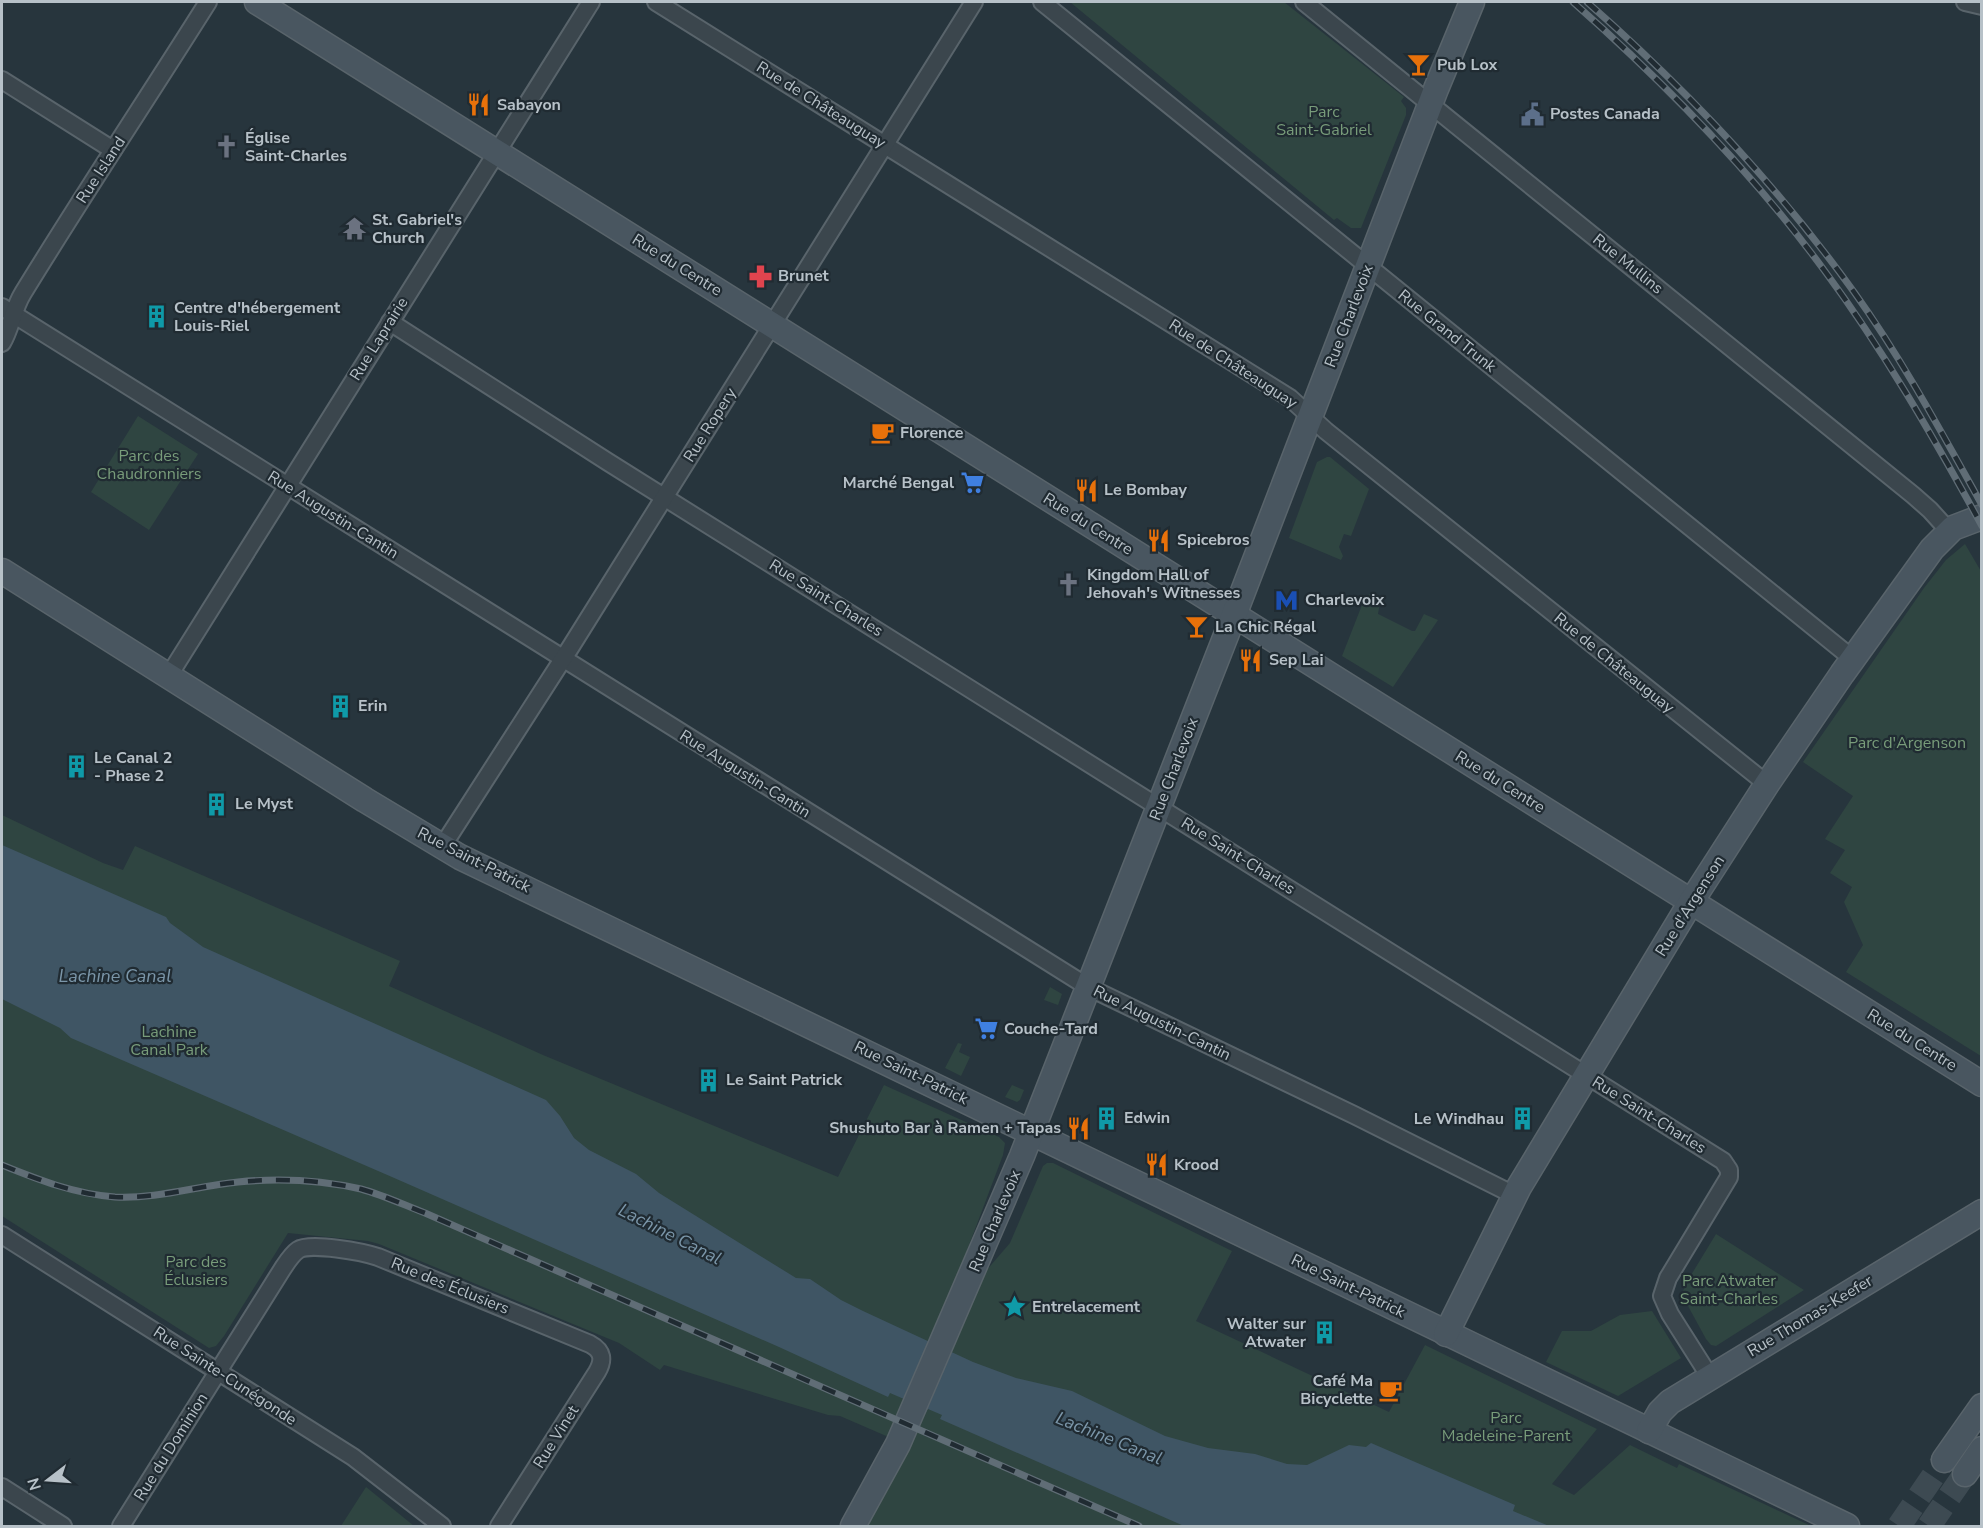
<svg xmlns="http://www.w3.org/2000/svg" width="1983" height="1528" font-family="'Nunito Sans',sans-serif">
	<rect width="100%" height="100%" fill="#27353d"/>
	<!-- green -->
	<g fill="#2f4541">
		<polygon points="1070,2 1284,2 1404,97 1401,101 1406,108 1406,115 1361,228 1351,228 1337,218 1334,220"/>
		<polygon points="138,416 198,454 149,530 91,492"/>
		<polygon points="1327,457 1330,457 1369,489 1351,536 1344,534 1339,547 1343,556 1341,560 1289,538 1317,462"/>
		<polygon points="1965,544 1982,573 1981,1056 1846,972 1863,945 1844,902 1852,887 1830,873 1845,850 1825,839 1853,796 1803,762 1924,588 1946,560"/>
		<polygon points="1369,594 1373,595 1372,598 1380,602 1378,614 1412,631 1415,631 1424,614 1438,620 1393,687 1342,656 1362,605 1365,606"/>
		<polygon points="2,815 103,863 123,870 135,846 400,961 389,986 543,1055 838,1177 884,1085 999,1137 1005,1143 1003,1155 963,1261 985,1272 1010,1243 1043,1166 1047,1163 1053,1163 1232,1251 1196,1321 1389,1412 1425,1345 1597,1429 1552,1484 1574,1495 1630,1445 1677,1468 1679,1464 1811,1526 864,1526 907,1445 840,1416 828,1415 664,1365 660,1370 619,1343 379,1244 368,1241 288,1233 224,1336 216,1346 209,1348 2,1216"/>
		<polygon points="1050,987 1062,994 1058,1005 1044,1000"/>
		<polygon points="958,1043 962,1044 959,1052 970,1057 961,1076 945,1068"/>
		<polygon points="1012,1085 1024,1090 1020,1100 1017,1102 1005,1097"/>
		<polygon points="1716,1234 1804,1290 1716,1346 1711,1345 1706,1339 1682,1295 1685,1285"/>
		<polygon points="1652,1311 1681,1358 1618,1396 1546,1362 1562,1331 1591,1331 1620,1315"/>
		<polygon points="366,1487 414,1526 341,1526"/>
	</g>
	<!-- water -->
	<polygon fill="#3f5564" points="2,845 166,917 170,923 203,947 546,1100 560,1116 574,1138 589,1150 636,1174 659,1193 796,1278 810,1279 841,1300 863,1311 973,1362 1016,1378 1072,1391 1165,1436 1208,1448 1255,1454 1287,1464 1307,1465 1349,1445 1366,1447 1371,1443 1515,1505 1513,1511 1549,1526 1184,1526 940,1419 942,1415 928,1409 926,1412 903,1402 904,1399 890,1393 888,1397 779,1347 392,1177 71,1038 60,1028 2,999"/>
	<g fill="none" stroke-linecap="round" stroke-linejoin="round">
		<!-- secondary-tunnel -->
		<g stroke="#3d4a52" stroke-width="24" stroke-dasharray="24 12" stroke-linecap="butt">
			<polyline points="1899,1526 1944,1460"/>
			<polyline points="1929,1526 1965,1474"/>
		</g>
		<defs>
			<g id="street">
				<polyline points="656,2 1290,398 1326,431 1767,784"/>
				<polyline points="1042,2 1853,659"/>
				<polyline points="1304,2 1913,495 1930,510 1949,531"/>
				<polyline points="1965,2 1982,6"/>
				<polyline points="2,80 113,150"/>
				<polyline points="2,307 1088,987 1354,1115 1514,1195"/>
				<polyline points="390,322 608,462 1723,1161 1729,1170 1729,1177 1668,1278 1662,1296 1670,1314 1710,1377"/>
				<path d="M2,343C11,328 13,309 23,293C83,195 147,99 208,2"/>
				<polyline points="168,677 591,2"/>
				<polyline points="442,847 570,648 974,2"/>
				<polyline points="2,1235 353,1457 442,1526"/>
				<polyline points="2,1487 63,1526"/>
				<path d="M121,1526L283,1268C287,1262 292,1254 298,1250C310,1242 363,1252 378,1257L590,1344C603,1351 604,1360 597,1372L499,1526"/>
			</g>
			<g id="secondary">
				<polyline points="257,2 1982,1084"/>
				<polyline points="2,571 365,800 460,857 1847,1526"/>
				<polyline points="1446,1334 1519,1187 1691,902 1767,784 1842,674 1932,549 1953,528 1982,517"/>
				<polyline points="1649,1431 1660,1412 1670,1402 1982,1212"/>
				<polyline points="1944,1460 1982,1406"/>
				<polyline points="1965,1474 1982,1449"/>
				<polyline points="853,1526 898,1444 1022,1156 1234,615 1436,89 1472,2"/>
			</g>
		</defs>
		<!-- street casing -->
		<use href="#street" stroke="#59646b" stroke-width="20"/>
		<!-- secondary casing -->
		<use href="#secondary" stroke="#59646b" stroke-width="27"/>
		<!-- street -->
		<use href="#street" stroke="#3b464d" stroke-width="16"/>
		<!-- secondary -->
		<use href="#secondary" stroke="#495660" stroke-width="24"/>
		<defs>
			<g id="rail">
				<path d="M1573,2C1664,82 1752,172 1824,270C1884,351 1934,438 1982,526"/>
				<path d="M1587,2C1685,88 1777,185 1854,292C1902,359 1942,433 1982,505"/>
				<path d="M2,1165C39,1180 75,1194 115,1197C157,1199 197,1186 238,1182C279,1178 321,1180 361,1189C383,1195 404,1205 425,1213L1139,1526"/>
			</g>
		</defs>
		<!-- rail casing -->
		<use href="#rail" stroke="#606d76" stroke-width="7"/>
		<!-- rail -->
		<use href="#rail" stroke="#202b32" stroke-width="4.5" stroke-dasharray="14" stroke-linecap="butt"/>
	</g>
	<!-- icons -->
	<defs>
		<symbol id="bar-bare" viewBox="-9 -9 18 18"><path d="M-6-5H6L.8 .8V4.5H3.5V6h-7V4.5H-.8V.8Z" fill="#e8710a" stroke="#202b32" stroke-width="2.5" paint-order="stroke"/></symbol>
		<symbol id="restaurant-bare" viewBox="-9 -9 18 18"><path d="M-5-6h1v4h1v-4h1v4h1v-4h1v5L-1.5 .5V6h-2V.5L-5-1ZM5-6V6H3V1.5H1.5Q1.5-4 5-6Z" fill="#e8710a" stroke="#202b32" stroke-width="2.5" paint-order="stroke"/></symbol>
		<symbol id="civic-bare" viewBox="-9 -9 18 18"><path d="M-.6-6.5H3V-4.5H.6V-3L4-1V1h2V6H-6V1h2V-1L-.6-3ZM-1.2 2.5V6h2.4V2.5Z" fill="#5c6f8a" stroke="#202b32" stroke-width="2.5" paint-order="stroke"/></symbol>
		<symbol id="church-bare" viewBox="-9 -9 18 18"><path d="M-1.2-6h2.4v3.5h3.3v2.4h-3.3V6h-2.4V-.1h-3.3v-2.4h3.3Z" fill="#6b7280" stroke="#202b32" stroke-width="2.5" paint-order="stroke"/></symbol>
		<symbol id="temple-bare" viewBox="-9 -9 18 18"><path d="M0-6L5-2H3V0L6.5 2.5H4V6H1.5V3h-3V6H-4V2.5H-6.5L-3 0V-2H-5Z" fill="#6b7280" stroke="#202b32" stroke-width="2.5" paint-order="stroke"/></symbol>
		<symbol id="pharmacy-bare" viewBox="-9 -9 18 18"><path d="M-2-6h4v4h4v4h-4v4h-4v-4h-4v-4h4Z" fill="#e0444e" stroke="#202b32" stroke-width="2.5" paint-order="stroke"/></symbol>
		<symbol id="building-bare" viewBox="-9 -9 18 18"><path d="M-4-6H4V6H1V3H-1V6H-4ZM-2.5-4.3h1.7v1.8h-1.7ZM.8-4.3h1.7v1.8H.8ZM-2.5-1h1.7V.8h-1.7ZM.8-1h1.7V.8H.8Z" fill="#0f9aa8" stroke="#202b32" stroke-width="2.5" paint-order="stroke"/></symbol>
		<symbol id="cafe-bare" viewBox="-9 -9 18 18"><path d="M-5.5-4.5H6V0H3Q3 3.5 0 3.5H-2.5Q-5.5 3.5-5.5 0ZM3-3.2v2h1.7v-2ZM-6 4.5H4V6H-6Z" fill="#e8710a" stroke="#202b32" stroke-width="2.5" paint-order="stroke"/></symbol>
		<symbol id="supermarket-bare" viewBox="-9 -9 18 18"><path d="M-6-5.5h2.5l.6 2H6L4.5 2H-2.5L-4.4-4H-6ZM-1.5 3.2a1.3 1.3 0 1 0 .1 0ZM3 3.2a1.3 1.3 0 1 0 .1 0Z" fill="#3f7fe0" stroke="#202b32" stroke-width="2.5" paint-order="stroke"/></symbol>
		<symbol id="metro-bare" viewBox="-9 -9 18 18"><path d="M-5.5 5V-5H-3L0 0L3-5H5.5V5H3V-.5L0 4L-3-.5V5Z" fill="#1a4fb4" stroke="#202b32" stroke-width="2.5" paint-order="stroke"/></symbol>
		<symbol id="sight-bare" viewBox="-9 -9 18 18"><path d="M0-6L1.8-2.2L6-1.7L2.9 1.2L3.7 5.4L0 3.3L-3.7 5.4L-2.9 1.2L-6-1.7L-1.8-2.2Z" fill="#0f9aa8" stroke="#202b32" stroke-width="2.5" paint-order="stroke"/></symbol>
	</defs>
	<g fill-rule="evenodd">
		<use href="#bar-bare" x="1402" y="48" width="33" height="33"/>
		<use href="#restaurant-bare" x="462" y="88" width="33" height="33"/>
		<use href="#civic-bare" x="1516" y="98" width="33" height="33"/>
		<use href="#church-bare" x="210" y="130" width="33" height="33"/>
		<use href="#temple-bare" x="338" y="212" width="33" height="33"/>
		<use href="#pharmacy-bare" x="744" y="260" width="33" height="33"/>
		<use href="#building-bare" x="140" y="300" width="33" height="33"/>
		<use href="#cafe-bare" x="866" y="416" width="33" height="33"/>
		<use href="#supermarket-bare" x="956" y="466" width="33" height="33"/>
		<use href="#restaurant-bare" x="1070" y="474" width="33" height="33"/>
		<use href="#restaurant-bare" x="1142" y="524" width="33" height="33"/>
		<use href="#church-bare" x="1052" y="568" width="33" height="33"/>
		<use href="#metro-bare" x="1270" y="584" width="33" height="33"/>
		<use href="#bar-bare" x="1180" y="610" width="33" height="33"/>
		<use href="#restaurant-bare" x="1234" y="644" width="33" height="33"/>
		<use href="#building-bare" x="324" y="690" width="33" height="33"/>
		<use href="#building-bare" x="60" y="750" width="33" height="33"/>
		<use href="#building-bare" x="200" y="788" width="33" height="33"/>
		<use href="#supermarket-bare" x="970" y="1012" width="33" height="33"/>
		<use href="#building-bare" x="692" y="1064" width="33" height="33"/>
		<use href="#building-bare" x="1090" y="1102" width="33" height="33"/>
		<use href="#building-bare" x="1506" y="1102" width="33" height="33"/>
		<use href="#restaurant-bare" x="1062" y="1112" width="33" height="33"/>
		<use href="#restaurant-bare" x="1140" y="1148" width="33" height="33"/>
		<use href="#sight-bare" x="998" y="1290" width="33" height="33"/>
		<use href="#building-bare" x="1308" y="1316" width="33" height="33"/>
		<use href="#cafe-bare" x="1374" y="1374" width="33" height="33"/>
	</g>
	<g text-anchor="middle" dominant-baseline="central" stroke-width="4.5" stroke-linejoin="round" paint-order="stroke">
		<!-- poi labels -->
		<g font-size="16" font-weight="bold" fill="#b7c1c8" stroke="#202b32" text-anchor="start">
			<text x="1437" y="65">Pub Lox</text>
			<text x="497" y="105">Sabayon</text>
			<text x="1550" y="114">Postes Canada</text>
			<text x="245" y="138">Église<tspan x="245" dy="18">Saint-Charles</tspan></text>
			<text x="372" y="220">St. Gabriel's<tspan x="372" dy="18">Church</tspan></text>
			<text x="778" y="276">Brunet</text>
			<text x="174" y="308">Centre d'hébergement<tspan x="174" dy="18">Louis-Riel</tspan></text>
			<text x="900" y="433">Florence</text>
			<text x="954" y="483" text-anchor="end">Marché Bengal</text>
			<text x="1104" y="490">Le Bombay</text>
			<text x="1177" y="540">Spicebros</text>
			<text x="1087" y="575">Kingdom Hall of<tspan x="1087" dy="18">Jehovah's Witnesses</tspan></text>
			<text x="1305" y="600">Charlevoix</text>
			<text x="1215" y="627">La Chic Régal</text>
			<text x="1269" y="660">Sep Lai</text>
			<text x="358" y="706">Erin</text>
			<text x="94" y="758">Le Canal 2<tspan x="94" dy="18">- Phase 2</tspan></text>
			<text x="235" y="804">Le Myst</text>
			<text x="1004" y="1029">Couche-Tard</text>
			<text x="726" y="1080">Le Saint Patrick</text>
			<text x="1124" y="1118">Edwin</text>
			<text x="1504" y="1119" text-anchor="end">Le Windhau</text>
			<text x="1061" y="1128" text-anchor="end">Shushuto Bar à Ramen + Tapas</text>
			<text x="1174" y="1165">Krood</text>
			<text x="1032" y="1307">Entrelacement</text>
			<text x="1306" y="1324" text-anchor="end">Walter sur<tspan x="1306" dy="18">Atwater</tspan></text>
			<text x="1373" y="1381" text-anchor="end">Café Ma<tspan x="1373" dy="18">Bicyclette</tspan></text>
		</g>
		<!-- street labels -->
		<g font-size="16" fill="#b7c1c8" stroke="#202b32">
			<text transform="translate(821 105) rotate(32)">Rue de Châteauguay</text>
			<text transform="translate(101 170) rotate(-57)">Rue Island</text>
			<text transform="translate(1628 264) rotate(39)">Rue Mullins</text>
			<text transform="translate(677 265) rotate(32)">Rue du Centre</text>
			<text transform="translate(1349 316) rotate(-69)">Rue Charlevoix</text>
			<text transform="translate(1447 331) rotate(39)">Rue Grand Trunk</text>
			<text transform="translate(379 339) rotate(-58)">Rue Laprairie</text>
			<text transform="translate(1233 364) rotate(33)">Rue de Châteauguay</text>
			<text transform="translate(710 425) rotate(-58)">Rue Ropery</text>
			<text transform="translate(333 515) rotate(32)">Rue Augustin-Cantin</text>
			<text transform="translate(1088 524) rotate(32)">Rue du Centre</text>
			<text transform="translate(826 598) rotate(32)">Rue Saint-Charles</text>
			<text transform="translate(1614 663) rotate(39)">Rue de Châteauguay</text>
			<text transform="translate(1174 769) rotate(-69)">Rue Charlevoix</text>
			<text transform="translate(745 774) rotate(32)">Rue Augustin-Cantin</text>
			<text transform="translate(1500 782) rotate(32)">Rue du Centre</text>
			<text transform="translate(1238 856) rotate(32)">Rue Saint-Charles</text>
			<text transform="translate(474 860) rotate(27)">Rue Saint-Patrick</text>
			<text transform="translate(1690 906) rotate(-58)">Rue d'Argenson</text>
			<text transform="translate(1162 1023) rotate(26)">Rue Augustin-Cantin</text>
			<text transform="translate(1912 1040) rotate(32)">Rue du Centre</text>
			<text transform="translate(911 1073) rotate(26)">Rue Saint-Patrick</text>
			<text transform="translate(1649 1115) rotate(32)">Rue Saint-Charles</text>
			<text transform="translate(995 1221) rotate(-67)">Rue Charlevoix</text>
			<text transform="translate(450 1286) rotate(22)">Rue des Éclusiers</text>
			<text transform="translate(1348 1286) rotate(26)">Rue Saint-Patrick</text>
			<text transform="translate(1810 1316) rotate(-31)">Rue Thomas-Keefer</text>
			<text transform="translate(225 1376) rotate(33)">Rue Sainte-Cunégonde</text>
			<text transform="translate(556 1437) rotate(-58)">Rue Vinet</text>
			<text transform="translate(171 1447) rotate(-58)">Rue du Dominion</text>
		</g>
		<!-- park labels -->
		<g font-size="16" fill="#789c7a" stroke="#202b32">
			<text x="1324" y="112">Parc<tspan x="1324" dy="18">Saint-Gabriel</tspan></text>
			<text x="149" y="456">Parc des<tspan x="149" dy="18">Chaudronniers</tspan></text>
			<text x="1907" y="743">Parc d'Argenson</text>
			<text x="169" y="1032">Lachine<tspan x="169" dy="18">Canal Park</tspan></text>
			<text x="196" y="1262">Parc des<tspan x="196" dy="18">Éclusiers</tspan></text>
			<text x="1729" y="1281">Parc Atwater<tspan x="1729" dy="18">Saint-Charles</tspan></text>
			<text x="1506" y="1418">Parc<tspan x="1506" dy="18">Madeleine-Parent</tspan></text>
		</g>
		<!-- water labels -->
		<g font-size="18" font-style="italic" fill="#7b96a9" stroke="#202b32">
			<text x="115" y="976">Lachine Canal</text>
			<text transform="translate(670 1234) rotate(27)">Lachine Canal</text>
			<text transform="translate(1109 1438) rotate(22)">Lachine Canal</text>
		</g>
	</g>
	<!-- border -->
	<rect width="1983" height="1528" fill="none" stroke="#b7c1c8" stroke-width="6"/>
	<!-- north arrow -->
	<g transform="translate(48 1480) rotate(253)" stroke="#202b32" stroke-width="4.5" paint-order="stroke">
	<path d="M0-4.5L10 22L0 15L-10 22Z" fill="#b7c1c8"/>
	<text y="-9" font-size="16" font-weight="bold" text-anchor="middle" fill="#b7c1c8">N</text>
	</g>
</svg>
